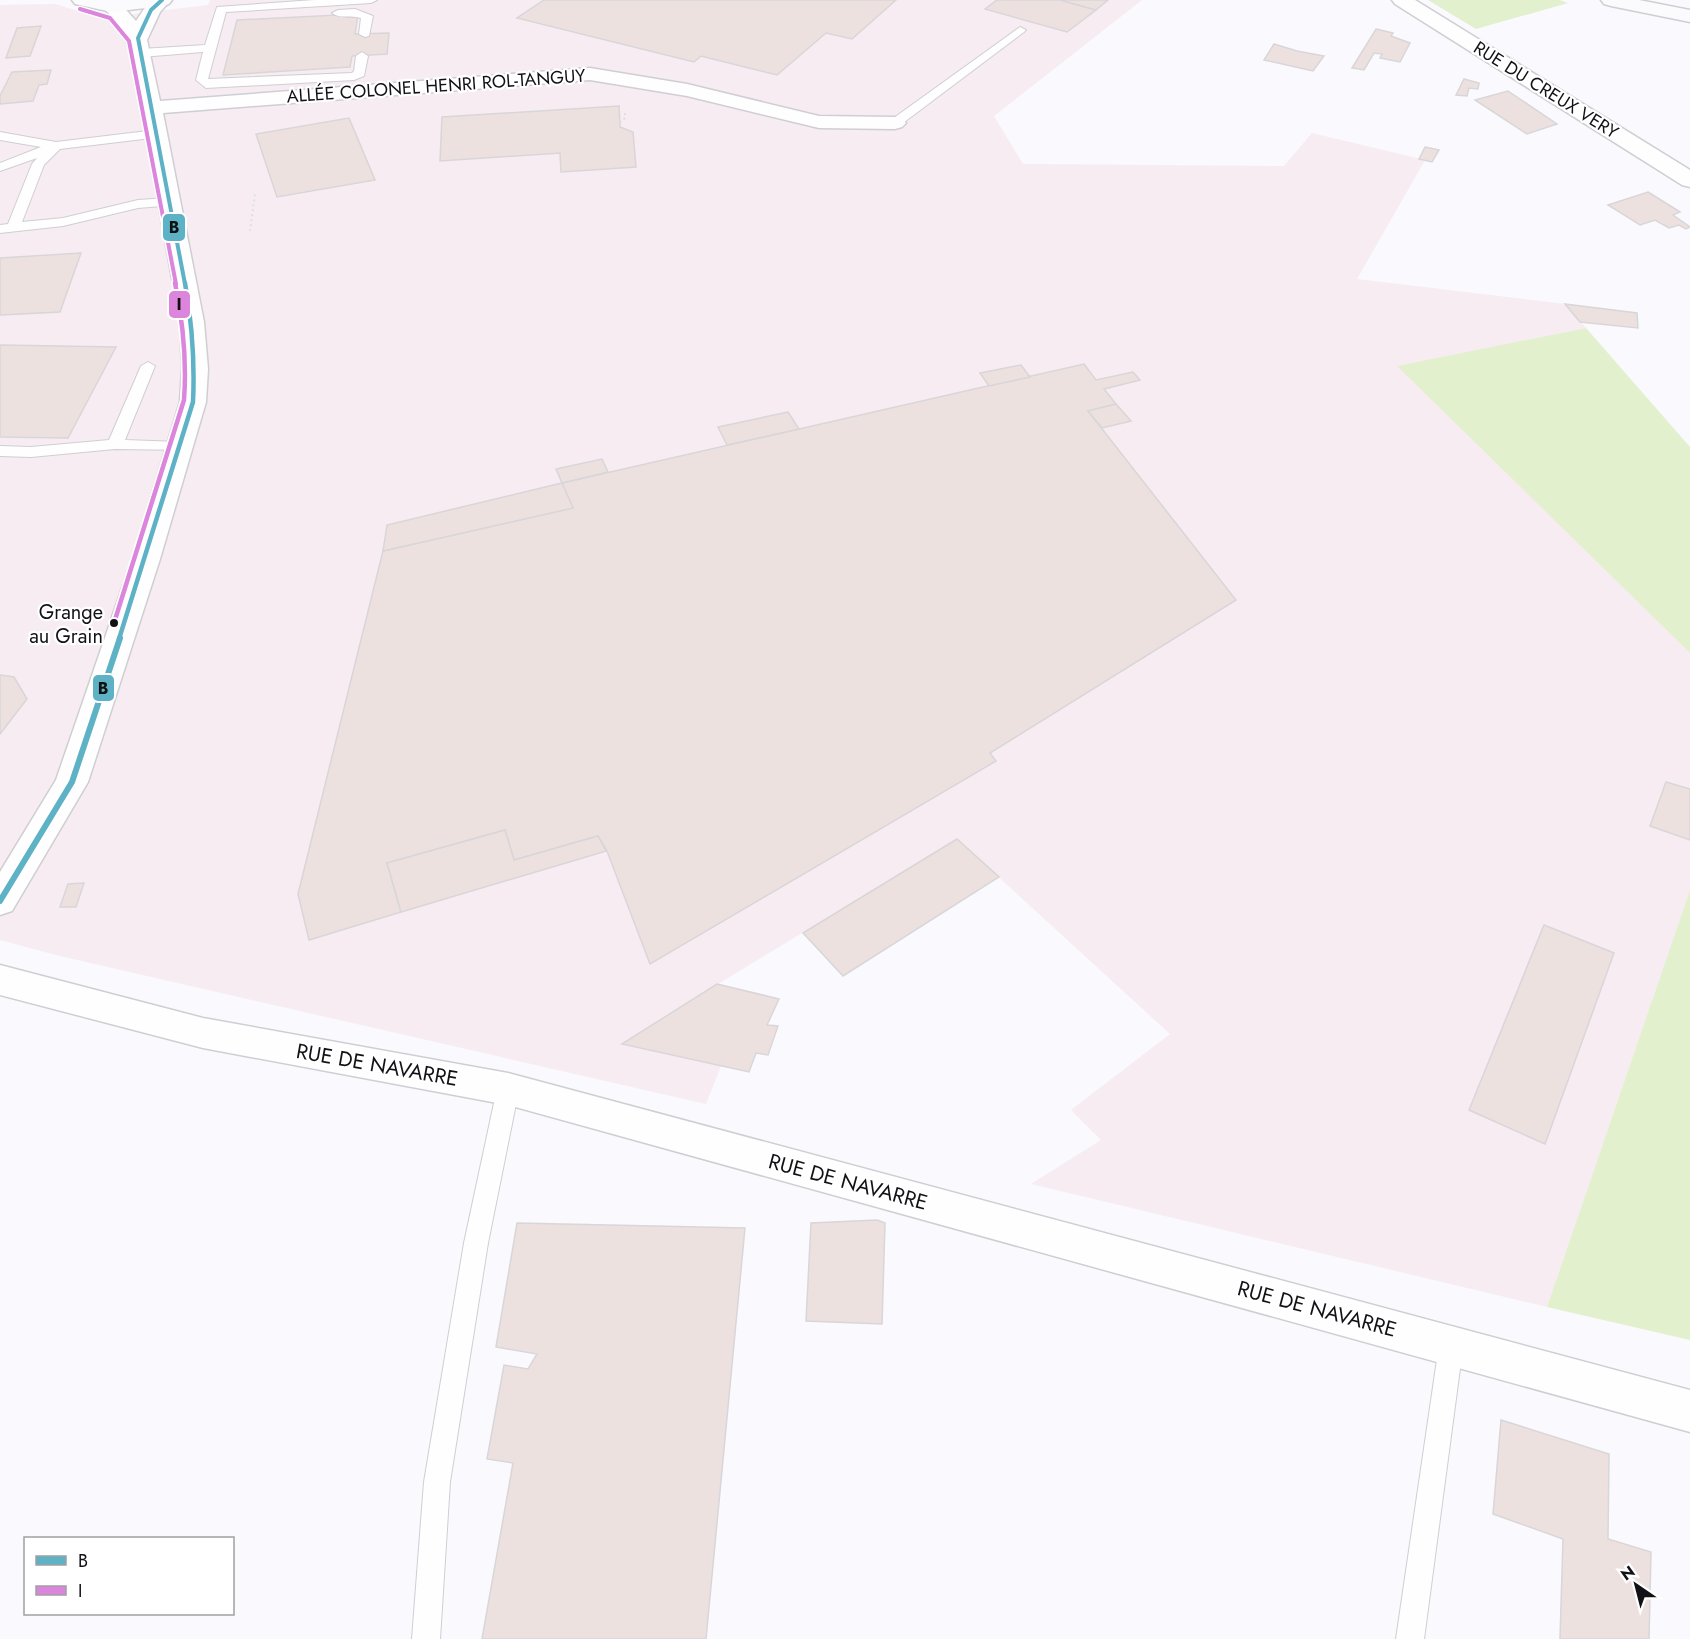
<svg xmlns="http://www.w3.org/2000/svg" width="1690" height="1639" font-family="Jost,sans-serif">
	<rect width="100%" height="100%" fill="#f9f9fe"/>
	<!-- commercial -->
	<polygon fill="#f6ecf1" points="210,0 1142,0 994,116 1023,164 1284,166 1312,133 1425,160 1357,279 1565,304 1586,328 1398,366 1690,653 1690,890 1547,1307 1031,1184 1101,1140 1071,1110 1170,1034 957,839 718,984 750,992 706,1104 60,956 0,940 0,5 55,4 100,18 208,5"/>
	<!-- green -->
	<g fill="#e2f0ce">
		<polygon points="1428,0 1560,0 1568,3 1476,29"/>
		<polygon points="1586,328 1690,447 1690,653 1397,366"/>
		<polygon points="1690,890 1690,1340 1547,1307"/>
	</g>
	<!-- building -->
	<g fill="#ede1e0" stroke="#d8d6d8" stroke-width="1.5">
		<polygon points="544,0 896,0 852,39 826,33 777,75 701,56 694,62 517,18"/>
		<polygon points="997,0 1060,0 1096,10 1067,32 985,9"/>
		<polygon points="1060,0 1108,0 1096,10"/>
		<polygon points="358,14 355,34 389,33 387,54 352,56 350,67 223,75 237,20"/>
		<polygon points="41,26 30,56 6,58 17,28"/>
		<polygon points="1376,29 1393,33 1391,36 1410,43 1400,62 1380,58 1382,54 1374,53 1364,70 1352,68"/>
		<polygon points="1274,44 1297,51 1324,56 1313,71 1264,60"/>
		<polygon points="51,70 47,84 39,85 33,101 0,104 0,96 12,72"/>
		<polygon points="1464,79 1479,83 1478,89 1469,88 1467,96 1456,95"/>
		<polygon points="1508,91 1557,124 1527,134 1475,100"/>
		<polygon points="619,106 620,127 633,132 636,167 561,172 560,153 440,161 442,117"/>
		<polygon points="349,118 375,180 277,197 256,134"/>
		<polygon points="1425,147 1439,150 1432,162 1419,159"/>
		<polygon points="1648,192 1680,212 1673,215 1690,227 1686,229 1679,225 1669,228 1655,220 1640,225 1608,205"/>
		<polygon points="81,253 60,312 0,315 0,258"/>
		<polygon points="1565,304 1637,313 1638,328 1580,322"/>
		<polygon points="0,345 116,347 68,438 0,437"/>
		<polygon points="1084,364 1096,380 1133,372 1140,380 1104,389 1116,404 1088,411 1236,600 990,753 996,761 650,964 607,851 598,836 514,860 505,830 387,863 401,912 309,940 298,894 383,551 573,508 562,483"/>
		<polygon points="1021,365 1030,377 989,386 980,373"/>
		<polygon points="1116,404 1131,421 1102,428 1088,411"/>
		<polygon points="788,412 799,429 727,445 718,427"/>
		<polygon points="602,459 608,472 562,483 556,469"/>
		<polygon points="562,483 573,508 383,551 387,525"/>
		<polygon points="0,675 14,677 27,699 0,734"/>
		<polygon points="1666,782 1690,789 1690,840 1650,826"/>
		<polygon points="505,830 514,860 598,836 606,851 401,912 387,863"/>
		<polygon points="957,839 999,877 843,976 803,933"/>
		<polygon points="84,883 76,907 60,907 68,884"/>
		<polygon points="1544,925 1614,953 1545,1144 1469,1110"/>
		<polygon points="717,984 779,999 767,1025 778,1026 768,1055 756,1053 749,1072 622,1044"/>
		<polygon points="877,1220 885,1223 882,1324 806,1321 811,1223"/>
		<polygon points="517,1223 745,1228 706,1639 482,1639 513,1463 487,1459 504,1365 528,1369 537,1354 496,1347"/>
		<polygon points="1501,1420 1609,1454 1608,1539 1651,1552 1649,1639 1560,1639 1563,1539 1493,1514"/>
	</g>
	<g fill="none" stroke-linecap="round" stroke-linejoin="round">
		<defs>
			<g id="lane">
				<polygon points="314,0 377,0 371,3 226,12 208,79 352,73 354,71 356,56 362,52 368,56 364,76 354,80 206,88 196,80 203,52 141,57 135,53 141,49 205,45 217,7"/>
				<path d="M355,9L373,16L369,36L365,37L359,34L361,18C352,15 339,19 332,13L338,10Z"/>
				<polygon points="1020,27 1026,30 1024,32 899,126 891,126 889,123 891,120"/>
				<polygon points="156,130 160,131 162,134 160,137 60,149 44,165 22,222 63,218 138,200 169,198 174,199 176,202 174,205 138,208 63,226 0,233 0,225 8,224 32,164 37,158 0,171 0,163 41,147 0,140 0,132 56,142"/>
				<polygon points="148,362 155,366 125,440 180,442 188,447 186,450 115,449 31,457 0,456 0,446 31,447 109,440 141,366"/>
				<polygon points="508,1079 516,1082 519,1089 488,1243 450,1482 440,1639 412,1639 424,1482 464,1243 497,1089 500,1082"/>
				<polygon points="1451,1334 1460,1338 1463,1346 1424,1639 1396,1639 1439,1346 1442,1338"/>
			</g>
			<g id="street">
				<polygon points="112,0 119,2 136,21 150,0 171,0 160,12 147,40 160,101 590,68 687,84 819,116 895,117 902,119 906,123 902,127 895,129 819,128 687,96 590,80 163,113 204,322 208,369 206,402 160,559 88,782 12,911 0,915 0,872 56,780 132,559 180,402 182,369 180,322 131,53 121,27 102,6 105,2"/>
				<polygon points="1392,0 1415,0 1690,170 1690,187 1682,185 1395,4"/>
				<polygon points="0,965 203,1018 508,1073 1690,1390 1690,1432 508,1105 203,1048 0,995"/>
			</g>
			<g id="secondary">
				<polygon points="72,0 172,0 169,4 162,6 112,12 75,4"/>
				<polygon points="1601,0 1639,0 1690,10 1690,22 1611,6 1604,4"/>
			</g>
		</defs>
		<!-- lane casing -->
		<use href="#lane" stroke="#cfcfd3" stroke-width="2"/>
		<!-- street casing -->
		<use href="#street" stroke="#cfcfd3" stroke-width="3"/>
		<!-- secondary casing -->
		<use href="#secondary" stroke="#cfcfd3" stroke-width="3"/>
		<!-- path -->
		<g stroke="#e0e0e1" stroke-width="2" stroke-dasharray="2 3" stroke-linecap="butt">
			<polyline points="620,123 625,118 625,111"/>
			<polyline points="250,231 255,194"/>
		</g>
		<!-- lane -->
		<use href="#lane" fill="#fefeff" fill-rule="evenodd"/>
		<!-- street -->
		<use href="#street" fill="#fefeff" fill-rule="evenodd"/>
		<!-- secondary -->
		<use href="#secondary" fill="#fbfafd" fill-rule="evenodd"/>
		<defs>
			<polyline id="bus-1-far2" points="162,0 151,10 138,38 185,284"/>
			<path id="bus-1-far1" d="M119,639L193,402C195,361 192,323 185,283"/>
			<polyline id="bus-1" points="0,901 72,782 120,638"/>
			<polyline id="bus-2-far1" points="80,9 110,18 129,41 176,284"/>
			<path id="bus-2" d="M114,623L184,400C187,360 183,322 175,283"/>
		</defs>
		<!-- bus-1-far2 casing -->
		<use href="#bus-1-far2" stroke="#fff" stroke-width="7"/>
		<!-- bus-1-far1 casing -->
		<use href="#bus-1-far1" stroke="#fff" stroke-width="8"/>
		<!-- bus-1 casing -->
		<use href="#bus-1" stroke="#fff" stroke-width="10"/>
		<!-- bus-2-far1 casing -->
		<use href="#bus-2-far1" stroke="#fff" stroke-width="7"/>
		<!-- bus-2 casing -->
		<use href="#bus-2" stroke="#fff" stroke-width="8"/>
		<!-- bus-1-far2 -->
		<use href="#bus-1-far2" stroke="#5eb2c6" stroke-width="4"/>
		<!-- bus-1-far1 -->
		<use href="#bus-1-far1" stroke="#5eb2c6" stroke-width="4.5"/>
		<!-- bus-1 -->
		<use href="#bus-1" stroke="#5eb2c6" stroke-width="6"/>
		<!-- bus-2-far1 -->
		<use href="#bus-2-far1" stroke="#db85dc" stroke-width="4"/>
		<!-- bus-2 -->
		<use href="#bus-2" stroke="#db85dc" stroke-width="4.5"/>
	</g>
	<!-- markers -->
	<circle fill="#121216" stroke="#fff" stroke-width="2" cx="114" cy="623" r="5"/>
	<g text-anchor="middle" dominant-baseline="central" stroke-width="4.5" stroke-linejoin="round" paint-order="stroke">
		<!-- far-street labels -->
		<g font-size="18" fill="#121216" stroke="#fff">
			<text transform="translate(436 86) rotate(-4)">ALLÉE COLONEL HENRI ROL-TANGUY</text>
			<text transform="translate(1546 90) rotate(32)">RUE DU CREUX VERY</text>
		</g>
		<!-- bus labels -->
		<g font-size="20" fill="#121216" stroke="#fff" text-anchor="end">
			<text x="103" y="612">Grange<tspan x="103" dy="24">au Grain</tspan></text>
		</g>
		<!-- street labels -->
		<g font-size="21" fill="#121216" stroke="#fff">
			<text transform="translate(377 1065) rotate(10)">RUE DE NAVARRE</text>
			<text transform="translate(848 1182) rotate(15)">RUE DE NAVARRE</text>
			<text transform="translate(1317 1309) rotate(15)">RUE DE NAVARRE</text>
		</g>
	</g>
	<g stroke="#fff" stroke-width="2">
		<rect x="162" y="213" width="24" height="29" rx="6" fill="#5eb2c6"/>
		<rect x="168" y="290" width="23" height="29" rx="6" fill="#db85dc"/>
		<rect x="92" y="674" width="23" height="28" rx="6" fill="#5eb2c6"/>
	</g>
	<g font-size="16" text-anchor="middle" font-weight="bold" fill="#111">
		<text x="174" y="233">B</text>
		<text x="179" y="310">I</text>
		<text x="103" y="694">B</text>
	</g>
	<!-- legend -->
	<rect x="24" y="1537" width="210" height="78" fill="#ffffff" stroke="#a0a0a2" stroke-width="1.5"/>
	<rect x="36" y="1556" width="30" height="9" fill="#5eb2c6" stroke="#a0a0a2" stroke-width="1.5"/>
	<text x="78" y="1567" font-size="18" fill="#121216">B</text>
	<rect x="36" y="1586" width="30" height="9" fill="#db85dc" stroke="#a0a0a2" stroke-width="1.5"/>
	<text x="78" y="1597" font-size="18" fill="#121216">I</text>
	<!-- north arrow -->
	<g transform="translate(1636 1585) rotate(325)" stroke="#ffffff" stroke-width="4.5" paint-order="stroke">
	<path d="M0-4.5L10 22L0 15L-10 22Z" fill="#121216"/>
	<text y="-9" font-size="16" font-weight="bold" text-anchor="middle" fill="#121216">N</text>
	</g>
</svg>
